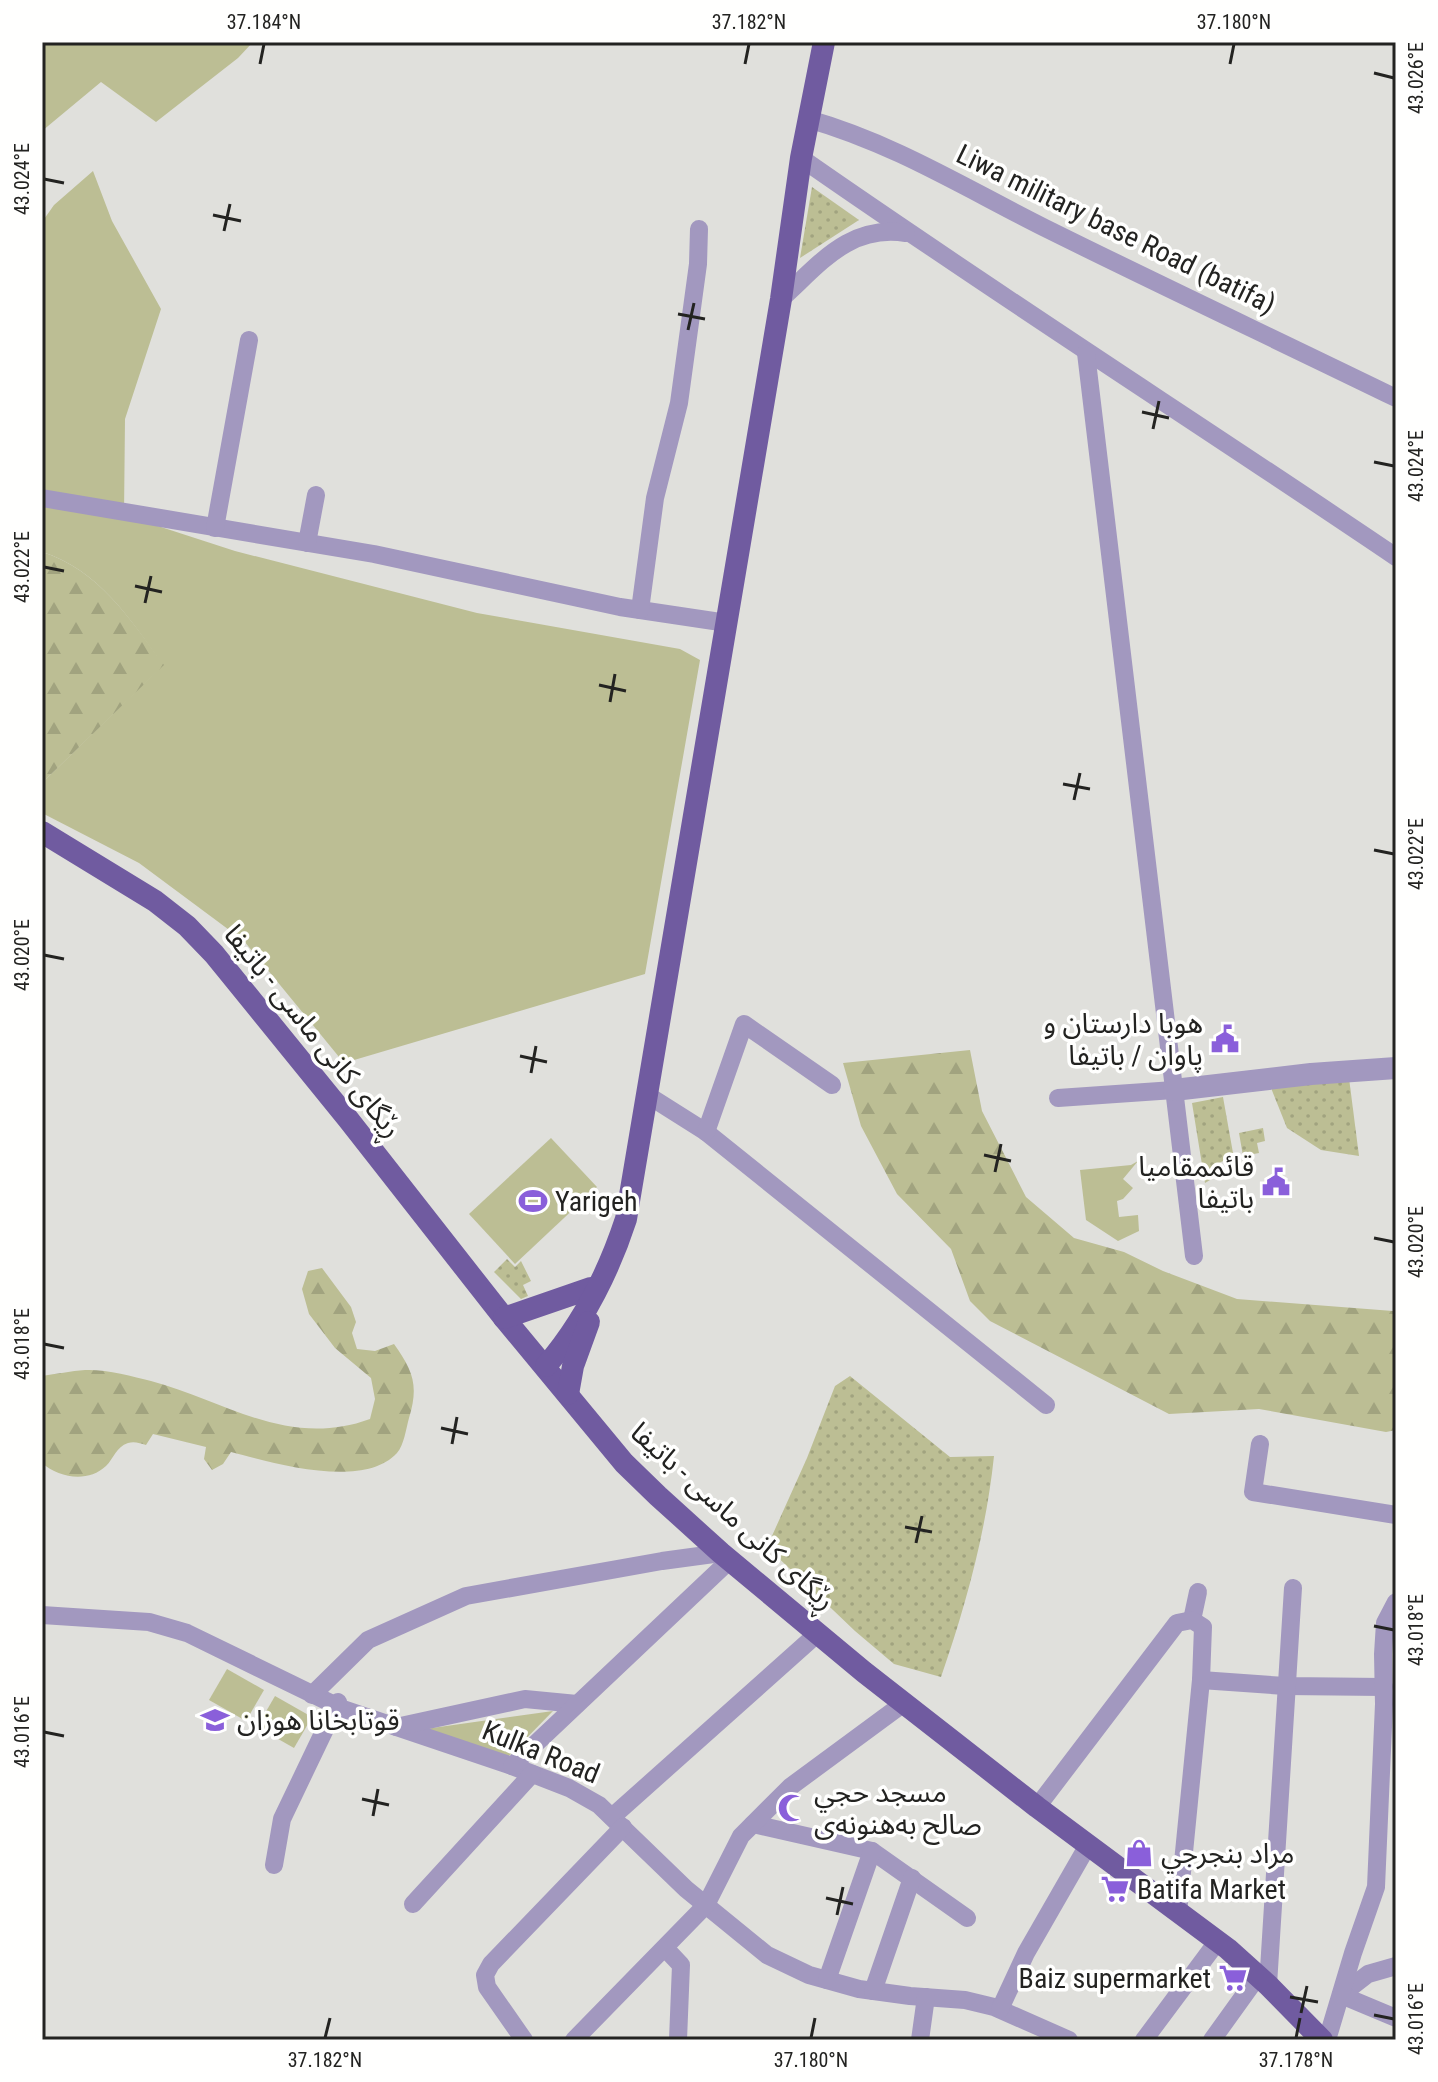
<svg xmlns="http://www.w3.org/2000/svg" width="1438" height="2082" font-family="'Roboto Condensed','Noto Sans Arabic',sans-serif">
	<defs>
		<pattern id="forest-firs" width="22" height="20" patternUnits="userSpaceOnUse" patternTransform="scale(2)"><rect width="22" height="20" fill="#bcbe94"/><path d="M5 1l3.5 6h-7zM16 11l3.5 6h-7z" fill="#a1a37f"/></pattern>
		<pattern id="garden-dots" width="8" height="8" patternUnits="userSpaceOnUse" patternTransform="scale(2)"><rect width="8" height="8" fill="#bcbe94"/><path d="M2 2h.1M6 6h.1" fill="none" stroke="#a1a37f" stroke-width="1.8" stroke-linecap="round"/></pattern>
	</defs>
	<rect width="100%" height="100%" fill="#e0e0dc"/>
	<!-- green -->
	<g fill="#bcbe94">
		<polygon points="42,42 253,42 238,58 156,122 101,82 42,131"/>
		<path d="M93,171L112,221L161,309L125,419L124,515L235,551L477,613L680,649L700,660L645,974L344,1063L244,941L139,863L42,813V783L163,665C131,620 98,569 42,552V222L54,205Z"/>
		<polygon points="551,1138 597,1187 515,1264 469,1214"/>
		<polygon points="1138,1161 1123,1179 1133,1188 1123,1199 1117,1201 1119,1217 1138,1215 1139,1231 1118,1241 1086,1220 1080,1170 1131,1165"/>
		<polygon points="227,1669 264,1690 246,1721 209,1700"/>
		<polygon points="275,1696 312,1717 294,1748 257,1727"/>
		<polygon points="553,1711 507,1758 418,1730"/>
	</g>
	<!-- forest -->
	<g fill="url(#forest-firs)">
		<path d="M42,552C98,569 131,620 164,665L42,783Z"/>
		<polygon points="970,1050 982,1111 1026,1197 1074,1238 1124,1252 1163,1271 1237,1299 1393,1311 1396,1308 1396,1430 1386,1432 1259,1409 1169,1414 990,1321 970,1301 951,1249 897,1194 861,1126 843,1063"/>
		<path d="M322,1268L351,1307L356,1322L352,1333L357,1349L375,1351L394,1344C413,1371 419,1385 409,1418C406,1429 404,1445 397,1453C363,1490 274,1463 231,1452L223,1464L212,1470L204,1459L206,1447L153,1434L146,1445C140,1443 134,1441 128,1443C116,1447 114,1458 106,1466C88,1483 59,1478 42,1463V1376C56,1374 71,1371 85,1370C105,1369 132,1376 151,1381C226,1401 288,1449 370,1419L375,1399L371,1378L335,1348L309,1314L302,1289L308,1271Z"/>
	</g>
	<!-- garden -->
	<g fill="url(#garden-dots)">
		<polygon points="812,187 859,220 800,258"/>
		<polygon points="1349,1078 1359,1156 1321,1150 1287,1128 1271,1088"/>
		<polygon points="1223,1097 1233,1153 1230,1158 1212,1166 1210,1180 1205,1183 1192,1103"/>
		<polygon points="1263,1128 1265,1141 1257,1143 1259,1153 1243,1156 1239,1133"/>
		<polygon points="507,1259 515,1267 521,1261 531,1281 523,1285 528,1296 521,1299 494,1272"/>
		<path d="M850,1376L950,1457L994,1456C986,1532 966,1605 941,1677L894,1664L855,1631L767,1547L807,1458L835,1386Z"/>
	</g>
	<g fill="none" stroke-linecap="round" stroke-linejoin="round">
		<!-- minor -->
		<g stroke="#a298bf" stroke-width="18">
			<path d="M808,119C893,143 967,189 1045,228C1162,286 1279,341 1396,398"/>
			<path d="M801,158C997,295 1198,423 1396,557"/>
			<path d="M781,299C820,264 849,224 906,233"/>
			<polyline points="1086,353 1194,1256"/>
			<polyline points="42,498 374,554 620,607 727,623"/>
			<polyline points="215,528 249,340"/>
			<polyline points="307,543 316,495"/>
			<polyline points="640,610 655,498 679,403 698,264 699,229"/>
			<polyline points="649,1096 706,1132 1046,1405"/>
			<polyline points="1058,1098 1174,1090"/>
			<polyline points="706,1132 744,1024 832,1085"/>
			<polyline points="1260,1444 1253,1492 1396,1515"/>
			<polyline points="42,1615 149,1622 187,1633 343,1709 512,1766 569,1788 599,1805 686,1889 767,1955 809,1975 859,1989 910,1996 965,2000 994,2007 1069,2040"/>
			<polyline points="1192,1620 1198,1592"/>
			<polyline points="1201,1680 1285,1686 1384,1687"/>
			<polyline points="312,1695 368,1640 466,1596 662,1561 721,1553"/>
			<polyline points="396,1727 525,1699 577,1704"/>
			<polyline points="512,1766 730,1560"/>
			<polyline points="1037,1807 1177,1623 1192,1620 1203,1627 1201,1680 1178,1913"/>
			<polyline points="612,1817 817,1634"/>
			<polyline points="753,1824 872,1851 967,1918"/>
			<polyline points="274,1865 282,1819 338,1702"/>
			<polyline points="413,1904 532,1774"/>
			<polyline points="665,1948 681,1965 678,2040"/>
			<polyline points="827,1980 872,1851"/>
			<polyline points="1268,1985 1293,1588"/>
			<polyline points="873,1991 912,1878"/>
			<polyline points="1341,1995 1368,1974 1396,1966"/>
			<polyline points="1341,1995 1396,2018"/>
			<polyline points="1000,2009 1026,1953 1088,1845"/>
			<polyline points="524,2040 487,1987 485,1975 491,1964 623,1827"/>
			<polyline points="574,2040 706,1905 741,1836 790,1787 904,1703"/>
			<polyline points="920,2040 926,1997"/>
			<polyline points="1144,2040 1217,1942"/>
			<polyline points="1212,2040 1258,1976"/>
			<polyline points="1327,2040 1353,1953 1376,1887 1384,1704 1383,1654 1385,1623 1396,1602"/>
		</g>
		<!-- tertiary -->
		<polyline stroke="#a298bf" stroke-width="22" points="1174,1090 1311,1074 1396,1068"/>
		<!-- primary -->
		<g stroke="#705ba0" stroke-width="22">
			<polyline points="42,832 155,901 187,926 214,954 348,1119 504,1318 624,1463 658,1496 721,1553 864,1672 1037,1807 1228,1949 1268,1985 1322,2040"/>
			<polyline points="504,1318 591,1288"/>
			<path d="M546,1366C582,1324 609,1271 626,1219L781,299L801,158L824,42"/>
			<polyline points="568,1394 573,1366 589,1322"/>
		</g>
	</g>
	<!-- ticks -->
	<path fill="none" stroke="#232321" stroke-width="3" d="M260,64L264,44M745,64L749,44M1230,64L1234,44M1374,73L1394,78M44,179L64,183M213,215L241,221M224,231L230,204M678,314L705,319M688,330L694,303M1142,412L1169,418M1153,429L1159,401M1374,462L1394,466M44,567L64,571M135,586L162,592M145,603L151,576M599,685L626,691M610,702L615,674M1063,784L1090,789M1074,800L1080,773M1374,850L1394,854M44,955L64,959M520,1056L547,1062M531,1073L536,1046M984,1155L1011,1161M995,1172L1001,1144M1374,1238L1394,1242M44,1344L64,1348M441,1428L468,1434M452,1444L457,1417M905,1527L932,1532M916,1543L922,1516M1374,1626L1394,1630M44,1732L64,1736M362,1799L389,1805M373,1816L378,1789M826,1898L853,1904M837,1915L843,1887M1290,1997L1318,2002M1301,2013L1307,1986M1374,2015L1394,2019M325,2038L330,2018M811,2038L815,2018M1296,2038L1300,2018"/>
	<!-- icons -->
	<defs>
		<symbol id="civic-bare" viewBox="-9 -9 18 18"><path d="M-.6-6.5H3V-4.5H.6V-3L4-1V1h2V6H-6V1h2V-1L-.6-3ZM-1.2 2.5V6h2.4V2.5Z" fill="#8a5fda" stroke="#fffffe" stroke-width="2.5" paint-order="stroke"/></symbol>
		<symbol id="stadium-bare" viewBox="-9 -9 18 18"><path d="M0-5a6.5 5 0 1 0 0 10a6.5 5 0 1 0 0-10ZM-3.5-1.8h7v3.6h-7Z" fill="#8a5fda" stroke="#fffffe" stroke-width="2.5" paint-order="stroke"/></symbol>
		<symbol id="school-bare" viewBox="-9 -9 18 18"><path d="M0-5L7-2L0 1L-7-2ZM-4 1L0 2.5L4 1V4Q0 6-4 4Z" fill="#8a5fda" stroke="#fffffe" stroke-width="2.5" paint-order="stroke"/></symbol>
		<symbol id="mosque-bare" viewBox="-9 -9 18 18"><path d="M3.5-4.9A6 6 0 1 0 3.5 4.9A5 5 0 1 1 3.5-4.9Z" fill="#8a5fda" stroke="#fffffe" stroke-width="2.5" paint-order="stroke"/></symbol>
		<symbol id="shop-bare" viewBox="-9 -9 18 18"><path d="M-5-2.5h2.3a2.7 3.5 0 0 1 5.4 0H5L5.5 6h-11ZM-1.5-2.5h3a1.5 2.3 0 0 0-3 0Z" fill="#8a5fda" stroke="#fffffe" stroke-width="2.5" paint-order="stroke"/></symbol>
		<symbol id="supermarket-bare" viewBox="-9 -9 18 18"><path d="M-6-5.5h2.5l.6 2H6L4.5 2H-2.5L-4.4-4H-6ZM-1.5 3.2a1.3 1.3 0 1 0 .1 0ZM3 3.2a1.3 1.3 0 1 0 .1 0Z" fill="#8a5fda" stroke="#fffffe" stroke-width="2.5" paint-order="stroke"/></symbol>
	</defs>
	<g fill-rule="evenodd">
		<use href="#civic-bare" x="1205" y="1019" width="40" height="40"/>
		<use href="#civic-bare" x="1256" y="1162" width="40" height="40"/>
		<use href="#stadium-bare" x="513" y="1181" width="40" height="40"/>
		<use href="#school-bare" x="195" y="1700" width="40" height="40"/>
		<use href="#mosque-bare" x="772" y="1788" width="40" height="40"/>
		<use href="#shop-bare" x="1119" y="1833" width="40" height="40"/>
		<use href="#supermarket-bare" x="1095" y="1869" width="40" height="40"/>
		<use href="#supermarket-bare" x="1213" y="1958" width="40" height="40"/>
	</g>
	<g text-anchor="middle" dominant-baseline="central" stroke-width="7" stroke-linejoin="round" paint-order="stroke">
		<!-- street labels -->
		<g font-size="28" fill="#232321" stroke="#fffffe">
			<text transform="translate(1116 229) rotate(26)">Liwa military base Road (batifa)</text>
			<text transform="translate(313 1031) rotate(51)">ڕێگای کانی ماسی - باتيفا</text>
			<text transform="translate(733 1516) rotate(42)">ڕێگای کانی ماسی - باتيفا</text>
			<text transform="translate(541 1752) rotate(22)">Kulka Road</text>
		</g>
		<!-- poi labels -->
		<g font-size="28" fill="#232321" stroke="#fffffe" text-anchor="start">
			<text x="1203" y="1023" text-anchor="end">هوبا دارستان و<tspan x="1203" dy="32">پاوان / باتيفا</tspan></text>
			<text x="1254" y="1166" text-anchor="end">قائممقاميا<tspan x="1254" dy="32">باتيفا</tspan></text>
			<text x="555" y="1201">Yarigeh</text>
			<text x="237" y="1720">قوتابخانا هوزان</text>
			<text x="814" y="1792">مسجد حجي<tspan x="814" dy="32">صالح بەھنونەی</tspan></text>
			<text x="1161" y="1853">مراد بنجرجي</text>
			<text x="1137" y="1889">Batifa Market</text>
			<text x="1211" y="1978" text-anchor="end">Baiz supermarket</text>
		</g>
	</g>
	<!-- border -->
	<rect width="1438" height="2082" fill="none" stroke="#fffffe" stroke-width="88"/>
	<rect x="44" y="44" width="1350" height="1994" fill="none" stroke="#232321" stroke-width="3"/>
	<g font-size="20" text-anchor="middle" fill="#232321">
		<text x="264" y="29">37.184°N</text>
		<text x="749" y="29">37.182°N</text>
		<text x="1234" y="29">37.180°N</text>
		<text transform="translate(1416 78) rotate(-90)" y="7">43.026°E</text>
		<text transform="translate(22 179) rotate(-90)" y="7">43.024°E</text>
		<text transform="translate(1416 466) rotate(-90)" y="7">43.024°E</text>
		<text transform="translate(22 567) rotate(-90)" y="7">43.022°E</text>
		<text transform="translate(1416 854) rotate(-90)" y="7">43.022°E</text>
		<text transform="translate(22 955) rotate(-90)" y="7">43.020°E</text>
		<text transform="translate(1416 1242) rotate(-90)" y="7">43.020°E</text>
		<text transform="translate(22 1344) rotate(-90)" y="7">43.018°E</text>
		<text transform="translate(1416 1630) rotate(-90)" y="7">43.018°E</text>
		<text transform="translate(22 1732) rotate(-90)" y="7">43.016°E</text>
		<text transform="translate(1416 2019) rotate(-90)" y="7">43.016°E</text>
		<text x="325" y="2067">37.182°N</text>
		<text x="811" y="2067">37.180°N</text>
		<text x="1296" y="2067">37.178°N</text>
	</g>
</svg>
